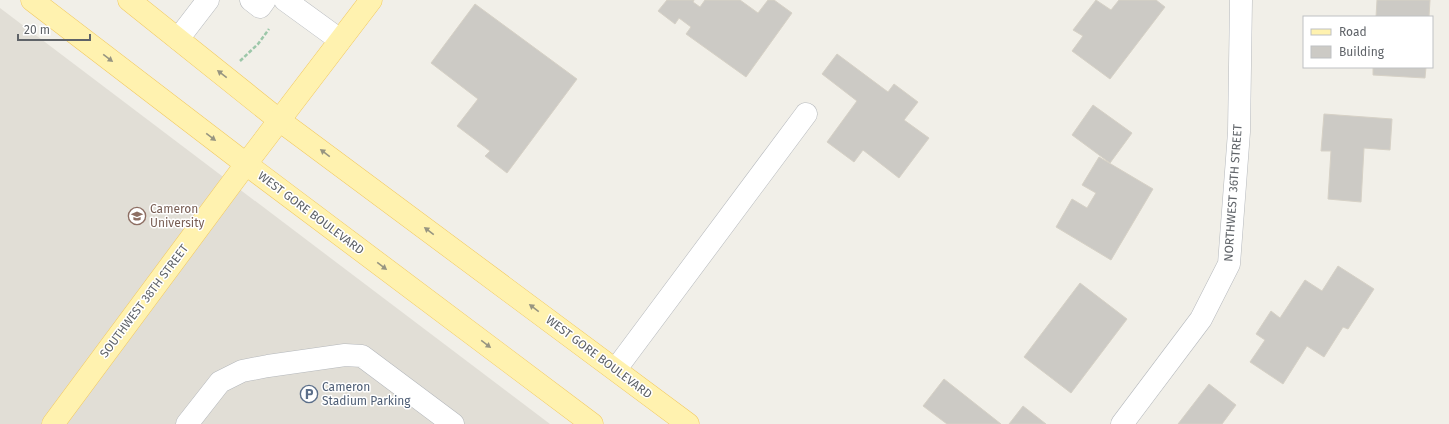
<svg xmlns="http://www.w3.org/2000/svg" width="1449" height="424" font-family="'Fira Sans',sans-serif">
	<rect width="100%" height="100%" fill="#f1efe8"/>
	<!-- education -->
	<polygon fill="#e1ded6" points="0,8 550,424 0,424"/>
	<!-- building -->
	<g fill="#cccac5" stroke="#d6d1c6">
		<polygon points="667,0 694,0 693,2 700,7 705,0 740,0 758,13 768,0 774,0 792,13 746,77 686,34 691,27 679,18 675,24 658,11"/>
		<polygon points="1096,0 1111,10 1119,0 1156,0 1165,7 1110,79 1072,51 1083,36 1073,30"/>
		<polygon points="1377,0 1430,0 1429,17 1376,17"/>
		<polygon points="475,4 577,79 507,173 485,156 490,151 457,126 478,99 431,63"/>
		<polygon points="837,54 888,92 894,84 918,102 904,120 929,138 899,178 863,150 854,162 827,142 857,101 822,74"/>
		<polygon points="1373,67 1426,67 1425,78 1373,75"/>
		<polygon points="1093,105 1132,133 1110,163 1072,135"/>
		<polygon points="1324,114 1392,119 1390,150 1364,148 1361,202 1328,199 1331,151 1321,151"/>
		<polygon points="1099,157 1153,189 1111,260 1056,227 1072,199 1087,208 1096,193 1082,185"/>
		<polygon points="1338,266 1374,289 1348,329 1343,327 1324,357 1307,346 1283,384 1250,362 1265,340 1256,334 1271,311 1280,318 1305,280 1322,291"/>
		<polygon points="1080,283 1127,319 1071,393 1024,357"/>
		<polygon points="944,379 1001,424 947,424 923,406"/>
		<polygon points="1209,384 1236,405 1222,424 1178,424"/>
		<polygon points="1023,406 1046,424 1009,424"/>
	</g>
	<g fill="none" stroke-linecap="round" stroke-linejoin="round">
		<defs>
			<g id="minor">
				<polyline points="251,0 260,7 265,0"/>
				<polyline points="285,0 340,40"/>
				<polyline points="178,39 208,0"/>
				<polyline points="616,369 806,114"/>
				<polyline points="187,424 220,382 242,371 268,366 345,355 362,356 453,424"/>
				<polyline points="1122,424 1201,319 1229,264 1239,132 1241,0"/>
			</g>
			<g id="major">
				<polyline points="32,0 246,164 592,424"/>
				<polyline points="129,0 279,120 688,424"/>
				<polyline points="53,424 246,164 371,0"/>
			</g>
		</defs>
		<!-- minor casing -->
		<use href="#minor" stroke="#b5b8bc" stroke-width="23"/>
		<!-- major casing -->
		<use href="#major" stroke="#f2c960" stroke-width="23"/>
		<!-- path -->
		<polyline stroke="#9cc7a9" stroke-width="2.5" stroke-dasharray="4 2" stroke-linecap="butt" points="240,61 258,44 269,29"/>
		<!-- minor -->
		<use href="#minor" stroke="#fff" stroke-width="22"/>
		<!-- major -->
		<use href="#major" stroke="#fff2af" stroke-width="22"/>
	</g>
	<!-- one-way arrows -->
	<defs><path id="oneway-solid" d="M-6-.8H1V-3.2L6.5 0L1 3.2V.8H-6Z"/></defs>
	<g fill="#979581">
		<use href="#oneway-solid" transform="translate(108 58) rotate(37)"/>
		<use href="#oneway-solid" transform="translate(222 74) rotate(-142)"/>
		<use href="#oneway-solid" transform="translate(211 137) rotate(37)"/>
		<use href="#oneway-solid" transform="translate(325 153) rotate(-143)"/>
		<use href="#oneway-solid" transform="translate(429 231) rotate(-143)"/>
		<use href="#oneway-solid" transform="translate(382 266) rotate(37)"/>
		<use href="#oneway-solid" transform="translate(534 308) rotate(-143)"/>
		<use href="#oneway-solid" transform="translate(486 344) rotate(37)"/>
	</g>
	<!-- icons -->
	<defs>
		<symbol id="university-ring" viewBox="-11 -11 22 22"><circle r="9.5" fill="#fff" stroke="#8d6e63" stroke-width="1.5"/><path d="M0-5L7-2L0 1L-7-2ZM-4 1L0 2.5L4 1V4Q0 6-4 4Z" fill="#8d6e63"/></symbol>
		<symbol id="parking-ring" viewBox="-11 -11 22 22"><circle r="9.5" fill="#fff" stroke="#5c6f8a" stroke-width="1.5"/><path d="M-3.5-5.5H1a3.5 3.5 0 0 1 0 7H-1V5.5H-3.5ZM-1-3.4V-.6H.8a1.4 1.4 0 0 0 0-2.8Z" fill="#5c6f8a"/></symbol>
	</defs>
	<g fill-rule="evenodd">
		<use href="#university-ring" x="127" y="206" width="20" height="20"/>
		<use href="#parking-ring" x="299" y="384" width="20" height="20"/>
	</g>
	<g text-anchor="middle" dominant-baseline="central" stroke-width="3" stroke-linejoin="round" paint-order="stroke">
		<!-- street labels -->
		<g font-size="12" fill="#5f6368" stroke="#fff">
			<text transform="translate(1233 193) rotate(-86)">NORTHWEST 36TH STREET</text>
			<text transform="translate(311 213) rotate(37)">WEST GORE BOULEVARD</text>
			<text transform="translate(144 301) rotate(-53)">SOUTHWEST 38TH STREET</text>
			<text transform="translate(599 357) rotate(37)">WEST GORE BOULEVARD</text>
		</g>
		<!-- education labels -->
		<g font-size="12" fill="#785e54" stroke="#fff" text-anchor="start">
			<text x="150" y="209">Cameron<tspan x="150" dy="14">University</tspan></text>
		</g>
		<!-- service labels -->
		<g font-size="12" fill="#4e5e75" stroke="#fff" text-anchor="start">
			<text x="322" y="387">Cameron<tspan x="322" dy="14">Stadium Parking</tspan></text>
		</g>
	</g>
	<!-- legend -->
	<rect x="1303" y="16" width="130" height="52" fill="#ffffff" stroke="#bfc1c3"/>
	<rect x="1311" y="29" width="20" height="6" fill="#fff2af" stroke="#bfc1c3"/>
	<text x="1339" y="36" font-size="12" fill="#5f6368">Road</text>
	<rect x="1311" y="46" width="20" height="12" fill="#cccac5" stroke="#bfc1c3"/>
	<text x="1339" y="56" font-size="12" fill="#5f6368">Building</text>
	<!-- scale -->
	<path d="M18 34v6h72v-6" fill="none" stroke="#5f6368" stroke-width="2"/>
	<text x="24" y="34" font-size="12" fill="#5f6368" stroke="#ffffff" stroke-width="3" paint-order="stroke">20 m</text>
</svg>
